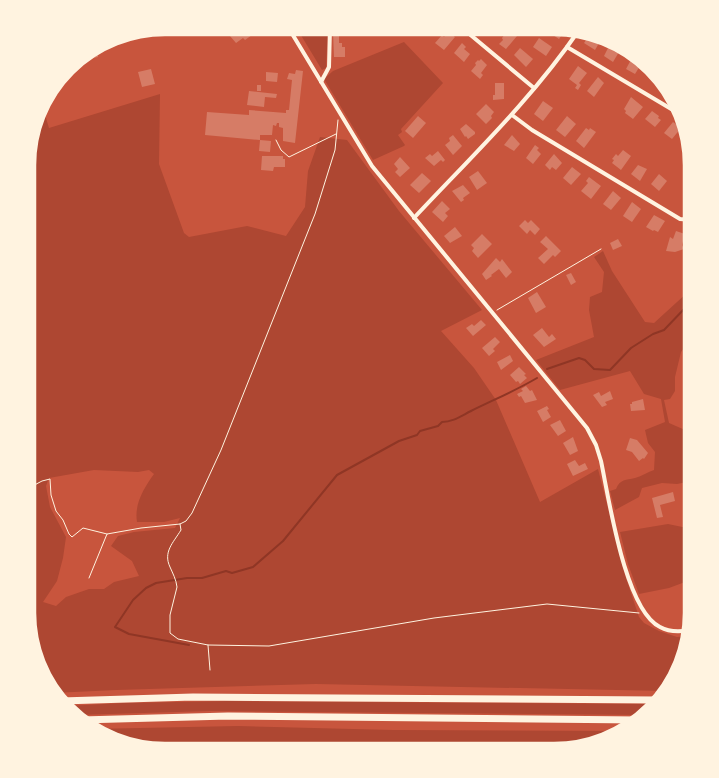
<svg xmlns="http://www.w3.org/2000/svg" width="719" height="778" font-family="'Work Sans',sans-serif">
	<rect width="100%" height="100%" fill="#c8553d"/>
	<!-- green -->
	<g fill="#ae4732" fill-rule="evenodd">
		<polygon points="296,27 328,27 326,68 322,70"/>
		<polygon points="404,42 443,83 401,129 402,132 398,135 405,145 404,146 373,160 324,79 333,71"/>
		<path d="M160,94L159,164L184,233L189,237L247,226L286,236L305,207L308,171L320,137L347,140L399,211L482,310L441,331L474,368L496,400L540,502L598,469L625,575L639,617L644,623L659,631L677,637L688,636L674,682L666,691L316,684L116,690L53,693L49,690L27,622L29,138L39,111L46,118L49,128ZM94,470L138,472L149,470L154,474C144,488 134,504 137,522H164L180,518L175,528L134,532L118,536L111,546L132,561L139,576L114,582L104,589H89L66,597L56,606L43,602L57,581L63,558L66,537L50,507L46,486L49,478Z"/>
		<path d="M603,251L612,271L645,322L654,323L688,292L692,293V337L681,352L675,377V391L670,399L664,400L669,423L692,433V481L677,484L662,483L642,488L639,497L615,510L610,491L616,489C620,479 626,480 635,478C642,476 648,472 654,470L655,452L648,443L645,430L665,422L661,399L644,394L630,371L560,390L536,360L594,337L589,310L590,297L602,292L604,272L594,257Z"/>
		<polygon points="668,524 692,529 692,565 686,572 685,582 669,588 639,594 628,564 620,532"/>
		<polygon points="229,701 654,704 644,715 210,711 76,715 66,706 123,703"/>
		<polygon points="238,726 393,730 625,731 563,751 155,751 95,733 91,729"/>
	</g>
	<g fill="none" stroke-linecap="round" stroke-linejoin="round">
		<!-- stream -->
		<g stroke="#8f3625" stroke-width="2">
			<polyline points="547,369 579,358 585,360 594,369 610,370 631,348 653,334 664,330 686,307 692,304"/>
			<path d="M189,645L129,634L115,627L133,600L146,588L156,583L187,578H202L226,571L232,573L253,567L283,541L337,475L399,441L417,435L420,431L438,426L442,422C453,422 461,416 471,411C493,400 515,391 537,378"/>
		</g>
	</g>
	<!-- building -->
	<g fill="#d67c66">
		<polygon points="233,26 238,26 240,30 244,26 253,27 259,33 254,36 252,35 245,40 243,38 236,43 230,36 232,35 229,31"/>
		<polygon points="423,27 435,27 427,36 420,30"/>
		<polygon points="479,27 490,27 486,32"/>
		<polygon points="549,27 565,27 566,29 559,39 547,31"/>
		<polygon points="343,29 349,29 349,36 342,35"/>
		<polygon points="509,29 517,36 506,49 499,44 503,40 502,38"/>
		<polygon points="137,31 139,35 125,40 123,33"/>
		<polygon points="333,32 339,32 339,43 342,43 342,47 345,47 345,57 334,57"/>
		<polygon points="448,32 455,37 444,50 435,43 442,35 444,37"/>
		<polygon points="590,34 602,38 595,50 584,43"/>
		<polygon points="116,36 118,41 101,45"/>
		<polygon points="539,38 552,47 546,56 533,47"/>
		<polygon points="611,42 622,47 613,62 604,56"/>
		<polygon points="462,43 466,47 464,49 470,54 464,62 454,53"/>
		<polygon points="96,47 98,57 83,60 82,55"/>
		<polygon points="520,48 533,59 526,67 514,55"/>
		<polygon points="634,54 643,61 635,74 626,69"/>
		<polygon points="481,59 487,65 481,73 483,75 480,79 471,71 476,65 475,63 478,60 479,61"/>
		<polygon points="578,66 587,73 579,83 581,85 578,90 575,88 577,85 569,79"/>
		<polygon points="151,69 155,84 142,87 138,72"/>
		<polygon points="296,70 303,71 295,143 283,141 283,128 279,127 279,123 277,123 276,126 273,125 272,135 260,135 260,140 205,135 207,112 249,115 249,110 286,113 286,110 289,110 292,80 287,79 289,73 295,74"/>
		<polygon points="653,71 670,88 671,93 659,87 661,83 649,78"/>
		<polygon points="266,72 278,73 277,82 266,81"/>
		<polygon points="598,77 604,83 594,97 587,91"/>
		<polygon points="495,83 504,83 504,99 493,100 493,95 495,95"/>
		<rect x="257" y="85" width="4" height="6"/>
		<polygon points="249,91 277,94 276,98 265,97 264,107 247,105"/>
		<polygon points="631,97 643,107 633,119 625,113 626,111 624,109"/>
		<polygon points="543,101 553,108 543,121 534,114"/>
		<polygon points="486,104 494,112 491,116 492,118 486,124 476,114"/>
		<polygon points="652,111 659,116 658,118 661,120 655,127 645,119"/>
		<polygon points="418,116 426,123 413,138 405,131"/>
		<polygon points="567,116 576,124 565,137 556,130"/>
		<polygon points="673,122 681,128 672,139 664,133"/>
		<polygon points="466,124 475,132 475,134 468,139 466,136 465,137 460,129"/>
		<polygon points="586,128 589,130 590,128 596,132 584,148 576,141"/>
		<polygon points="453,135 462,146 453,155 445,145 450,141 449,138"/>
		<polygon points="512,135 520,144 514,151 504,145"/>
		<polygon points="260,140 271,141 270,152 259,151"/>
		<polygon points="535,145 539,148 537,150 541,154 533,164 526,158"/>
		<polygon points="623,150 631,156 621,170 612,163 614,160 612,159 616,154 618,156"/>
		<polygon points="438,151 445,160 443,162 441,160 434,166 425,158 430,154 432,156"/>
		<polygon points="554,154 562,163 556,170 552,167 550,170 545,165"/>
		<polygon points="262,156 283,156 283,159 285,159 285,167 274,167 273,171 261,170"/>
		<polygon points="400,157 410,168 400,177 395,172 398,169 394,164"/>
		<polygon points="638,165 647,169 640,181 631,174"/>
		<polygon points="692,166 692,184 691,186 683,180"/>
		<polygon points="572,167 581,174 571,185 563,178"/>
		<polygon points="478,171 487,183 477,190 469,177"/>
		<polygon points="422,173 431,181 419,193 410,185"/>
		<polygon points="659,174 667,181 659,191 651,184"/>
		<polygon points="589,177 601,186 591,199 581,191 588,183 586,181"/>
		<polygon points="463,185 470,193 463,198 464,200 461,202 452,191"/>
		<polygon points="613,191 621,198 611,210 603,204"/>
		<polygon points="442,201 450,209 445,213 448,216 443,222 432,212"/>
		<polygon points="632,202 641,209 632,222 623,216"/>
		<polygon points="654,215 665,221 658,232 654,230 653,231 646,227"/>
		<polygon points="525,220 528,223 531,220 540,229 535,235 530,230 527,234 519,226"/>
		<polygon points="455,227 462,236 450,243 444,236"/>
		<polygon points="676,231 685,234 682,245 684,249 675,252 666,251 670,237 673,239"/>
		<polygon points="482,234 492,244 478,258 472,251 474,248 471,245"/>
		<polygon points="546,236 561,251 555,257 553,255 544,264 538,258 548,249 540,242"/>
		<polygon points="618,239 622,246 613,250 610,243"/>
		<polygon points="496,258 500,262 502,259 512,272 506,278 499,269 491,275 492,276 486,280 482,274"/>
		<polygon points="571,273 576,282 571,285 566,275"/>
		<polygon points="537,292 546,307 536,313 528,298"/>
		<polygon points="481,320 486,325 473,336 466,328 472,324 474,326"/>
		<polygon points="542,328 549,337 552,334 556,339 544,347 533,335"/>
		<polygon points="495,337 500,342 493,349 495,351 489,356 482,348"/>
		<polygon points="510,355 513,361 501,370 497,362"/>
		<polygon points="519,367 526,374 524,375 527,378 520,384 518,381 516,382 510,375"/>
		<polygon points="526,386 530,391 532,390 537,400 525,403 521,396 519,397 517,394 523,391 521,389"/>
		<polygon points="610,391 613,399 605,402 607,405 602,407 593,395 599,392 601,396"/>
		<polygon points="692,392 692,404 689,405 688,393"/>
		<polygon points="643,399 645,410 631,411 630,404 632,404 632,402"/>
		<polygon points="547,406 549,409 547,410 551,417 543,422 537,411"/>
		<polygon points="560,420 566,431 558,436 550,425"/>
		<polygon points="573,437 578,451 570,455 563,443"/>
		<polygon points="630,438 637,440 648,453 644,459 643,458 639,461 632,452 626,450"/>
		<polygon points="575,460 579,466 585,463 588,469 573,476 567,464"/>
		<polygon points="673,492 675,501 660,505 663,517 657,518 652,498"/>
	</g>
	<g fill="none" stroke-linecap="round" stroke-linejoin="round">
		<!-- path -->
		<g stroke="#fff3e0" stroke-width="1">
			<polyline points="276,140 281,150 289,157 336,134"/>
			<polyline points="497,310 601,249"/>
			<polyline points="27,489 42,481 50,479 51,495 56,511 63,520 69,534 72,537 83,528 107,534"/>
			<path d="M180,524L181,530C173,543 163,552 170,567C173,574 176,579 177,587L170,615V633L178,639L208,645L269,646L434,618L547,604L639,613"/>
			<polyline points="89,578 107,534 141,528 180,524 186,521 192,513 221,450 315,214 335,150 338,120"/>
			<polyline points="208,645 210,670"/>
			<polyline points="209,751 211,744"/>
			<polyline points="390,751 445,750 458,751"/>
		</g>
		<!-- minor -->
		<g stroke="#fff3e0" stroke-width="4">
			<path d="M288,27L372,166L587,428L596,445L601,461C609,499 625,610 660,627C669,632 680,632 690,630"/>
			<polyline points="461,27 534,88"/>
			<polyline points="567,47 678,113"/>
			<polyline points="321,82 329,67 330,27"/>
			<polyline points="512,115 532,130 680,219 692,220"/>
			<path d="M414,218C471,157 532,99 579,30"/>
		</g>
		<!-- motorway -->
		<g stroke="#fff3e0" stroke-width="7">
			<polyline points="61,701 193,697 657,700"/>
			<polyline points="81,720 228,716 639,720"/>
		</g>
	</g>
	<!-- crop -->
	<path d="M0 0H719V778H0ZM165 35H554A130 130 0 0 1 684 165V613A130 130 0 0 1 554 743H165A130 130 0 0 1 35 613V165A130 130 0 0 1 165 35Z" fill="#fff3e0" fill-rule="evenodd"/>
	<path fill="none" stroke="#fff3e0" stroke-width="2.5" d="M165 35H554A130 130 0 0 1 684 165V613A130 130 0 0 1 554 743H165A130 130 0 0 1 35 613V165A130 130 0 0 1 165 35Z"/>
</svg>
